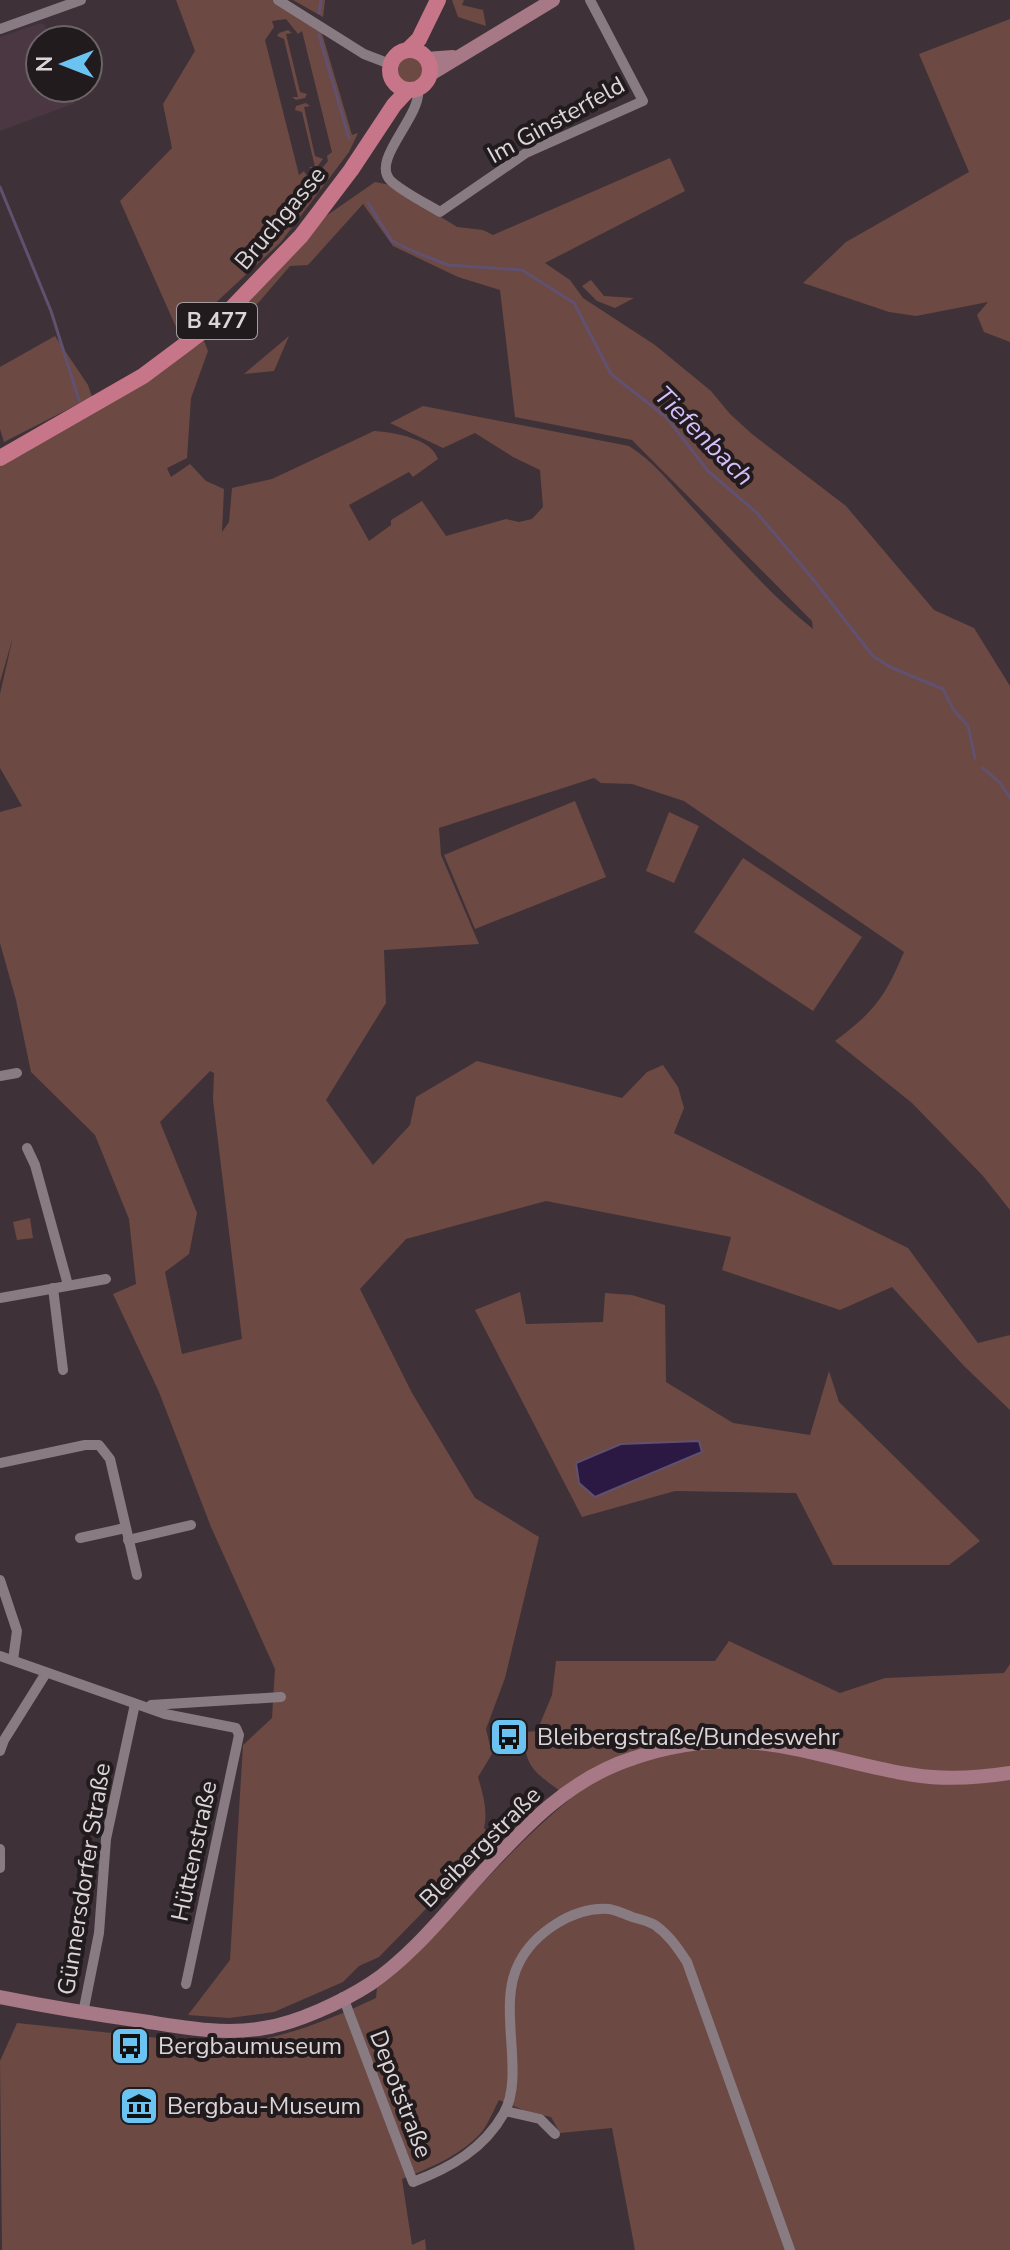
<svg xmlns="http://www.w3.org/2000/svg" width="1010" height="2250" font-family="'Nunito Sans',sans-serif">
	<rect width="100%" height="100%" fill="#3e3238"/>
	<!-- built -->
	<polygon fill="#4a3741" points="40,23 45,25 51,40 40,40 40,88 69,88 75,103 0,131 0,37"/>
	<!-- green -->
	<g fill="#6d4943" fill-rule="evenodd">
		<path d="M176,0H274L321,30L352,135L358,133L349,152L281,242L180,336L120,201L172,148L163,104L195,51ZM286,19L298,34L302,31L332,152L327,156L328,161L314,178L307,176L304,171L299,175L265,40L274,27L272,21Z"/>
		<polygon points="293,0 325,0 323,17"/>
		<polygon points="452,0 464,0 462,5 483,10 486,26 458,17"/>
		<polygon points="1010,19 1010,342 984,332 977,315 988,302 916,316 889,312 803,283 846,242 969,172 919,54"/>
		<polygon points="288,30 292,33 286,34 300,92 307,94 305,98 296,100 292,97 298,97 284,39 277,36 279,33"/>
		<circle cx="410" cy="70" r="16"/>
		<polygon points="306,103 310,106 304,107 315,156 323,159 314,171 309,167 315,167 302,112 295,110 296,106"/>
		<path d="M670,158L685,191L545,263L570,280L583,298L655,345L711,391L730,414L752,434L846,506L934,610L974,628L1010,686V1210L983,1176L912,1103L835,1041C875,1011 885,997 904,952L684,801L632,784L601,783L594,778L439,828L441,855L479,944L384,950L386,1003L326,1100L373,1165L410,1125L416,1097L477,1061L622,1098L647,1072L663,1065L678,1087L684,1108L674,1133L908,1248L978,1343L1010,1335V1410L964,1366L892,1287L840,1310L722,1270L731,1237L546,1201L406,1239L360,1289L412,1393L475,1498L539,1537L505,1678L486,1729L492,1754L478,1777C483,1794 488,1811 484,1828L495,1838L379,1957L359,1966L343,1982L274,2012L229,2018L188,2015L230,1960L243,1745L272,1718L275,1669L211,1527L159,1392L113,1294L136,1284L129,1219L95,1135L31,1072L16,1000L0,943V812L22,806L0,768V694L13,637L0,682V464L143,383L204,341L208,351L191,398L187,458L167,468L171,477L190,464L206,481L224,489L222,532L229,522L232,488L272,479L374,431C394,432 432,439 438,459L413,477L409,472L349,505L369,541L391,525V520L422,501L446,536L506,519L519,522L532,519L543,507L540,470L513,457L475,433L443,448L390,423L423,406L629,446C653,461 672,485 691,506C730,548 768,593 813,629L812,621L632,440L515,417L500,290L458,277L393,246L363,204L308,265L290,266L259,302L217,337L214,333L275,274L326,216L375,182L390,185L457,227L483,230L493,235ZM210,1071L214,1073L213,1100L242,1339L182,1354L165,1272L189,1254L197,1213L160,1122Z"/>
		<polygon points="591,280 604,296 634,298 615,308 597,301 582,286"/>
		<polygon points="55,336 88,385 92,397 4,442 0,429 0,367"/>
		<polygon points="289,336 274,371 244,374"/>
		<polygon points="575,801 606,877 475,929 444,855"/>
		<polygon points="669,812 699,826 674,883 646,871"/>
		<polygon points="743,858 862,937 813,1011 694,932"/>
		<polygon points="30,1218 33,1238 17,1240 13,1222"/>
		<polygon points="520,1292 526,1324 603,1322 605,1293 632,1295 665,1305 666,1382 733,1423 810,1435 829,1371 839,1402 980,1541 949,1565 833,1565 796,1493 675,1491 582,1517 475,1310"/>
		<path d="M729,1641L840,1693L885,1678L1004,1673L1010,1664V2250H635L612,2128L560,2133L551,2117L528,2112L499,2100C493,2111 488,2125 480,2134C459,2156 430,2168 402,2179L412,2245L425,2239L426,2250H2L0,2061L17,2023L225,2045C280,2040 327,2021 376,1998L377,1987C446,1930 500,1856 570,1799C543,1776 522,1772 525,1732L537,1731L552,1695L556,1661H715Z"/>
	</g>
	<!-- water -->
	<polygon fill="#2b1943" stroke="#605170" stroke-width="2" points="699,1441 702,1452 595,1497 579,1483 576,1463 621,1444"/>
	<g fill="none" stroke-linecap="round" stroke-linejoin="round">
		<!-- stream -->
		<g stroke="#605170" stroke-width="3">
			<polyline points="319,13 321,0"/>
			<polyline points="319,35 349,138"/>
			<polyline points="0,187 51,311 79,400"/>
			<polyline points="368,203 392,241 415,252 448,265 522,270 574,303 611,374 667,418 708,471 757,513 808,573 873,656 890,667 943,689 953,709 968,726 975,758"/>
			<polyline points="983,768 1000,783 1010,798"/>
		</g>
		<!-- street -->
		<g stroke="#897b82" stroke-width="10">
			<polyline points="278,0 364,54 390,64"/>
			<polyline points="0,29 81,0"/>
			<path d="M418,88C423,116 369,160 391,181C403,192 425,203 440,212L526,153L643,101L590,0"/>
			<polyline points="0,1076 17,1073"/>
			<polyline points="27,1148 35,1165 68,1285"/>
			<polyline points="53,1288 63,1370"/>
			<polyline points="0,1298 106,1279"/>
			<polyline points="0,1463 85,1445 99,1445 110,1459 137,1575"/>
			<polyline points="80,1538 125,1528"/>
			<polyline points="128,1540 191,1525"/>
			<polyline points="0,1580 17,1631 13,1660"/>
			<polyline points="0,1656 165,1714 236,1728 239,1735 186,1984"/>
			<polyline points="151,1705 281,1697"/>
			<polyline points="0,1751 4,1740 46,1673"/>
			<polyline points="0,1849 0,1868"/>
			<path d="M343,1997L413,2182C450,2168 484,2149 504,2113C526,2074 496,2006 519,1963C534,1933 574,1906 609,1909C616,1910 625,1914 632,1917C640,1919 648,1921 655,1925C669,1935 677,1947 687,1962L790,2250"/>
			<polyline points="83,2013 99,1933 106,1839 135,1704"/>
			<polyline points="505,2111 540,2119 555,2134"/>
		</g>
		<!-- secondary -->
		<g stroke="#a77885" stroke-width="14">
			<polyline points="426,59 453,57"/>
			<polyline points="429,75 553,0"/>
			<path d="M0,1997C50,2007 99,2015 149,2022C186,2028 226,2035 264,2028C297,2023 342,2002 370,1984C412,1956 447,1911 482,1873C525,1826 570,1778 634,1758C669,1746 710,1740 747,1742C804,1746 858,1767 914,1775C946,1780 978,1778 1010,1773"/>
		</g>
		<!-- primary -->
		<g stroke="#c67688" stroke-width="16">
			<circle cx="410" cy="70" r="20"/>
			<polyline points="408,50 419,39 438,0"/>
			<polyline points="0,458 143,376 226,314 301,236 351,170 394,105 408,90"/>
		</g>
	</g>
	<!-- icons -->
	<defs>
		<symbol id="bus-square" viewBox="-11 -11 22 22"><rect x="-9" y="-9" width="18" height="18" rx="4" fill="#6bc3f2" stroke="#211b1e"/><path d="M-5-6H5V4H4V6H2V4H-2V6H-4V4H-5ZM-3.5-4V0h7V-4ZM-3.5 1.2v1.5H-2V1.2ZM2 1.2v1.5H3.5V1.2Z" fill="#111"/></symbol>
		<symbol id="museum-square" viewBox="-11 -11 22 22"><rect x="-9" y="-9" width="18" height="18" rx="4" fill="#6bc3f2" stroke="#211b1e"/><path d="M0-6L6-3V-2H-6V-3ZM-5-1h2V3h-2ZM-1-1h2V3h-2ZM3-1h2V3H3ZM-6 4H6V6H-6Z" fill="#111"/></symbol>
	</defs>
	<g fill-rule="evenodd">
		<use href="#bus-square" x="487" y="1715" width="44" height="44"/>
		<use href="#bus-square" x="108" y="2024" width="44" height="44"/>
		<use href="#museum-square" x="117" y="2084" width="44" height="44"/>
	</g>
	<g text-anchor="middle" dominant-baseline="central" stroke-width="8" stroke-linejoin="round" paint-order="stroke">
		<!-- shield labels -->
		<rect fill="#211b1e" stroke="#a49da0" stroke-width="2" x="177" y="303" width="80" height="36" rx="6"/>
		<g font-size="22" font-weight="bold" fill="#dcd5d8">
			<text x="217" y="321">B 477</text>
		</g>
		<!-- street labels -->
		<g font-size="24" fill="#dcd5d8" stroke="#211b1e">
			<text transform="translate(556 120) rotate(-29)">Im Ginsterfeld</text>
			<text transform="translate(280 218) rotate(-50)">Bruchgasse</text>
			<text transform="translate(480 1847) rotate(-45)">Bleibergstraße</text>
			<text transform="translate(194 1851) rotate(-78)">Hüttenstraße</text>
			<text transform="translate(84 1879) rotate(-81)">Günnersdorfer Straße</text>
			<text transform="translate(401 2094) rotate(69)">Depotstraße</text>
		</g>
		<!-- poi labels -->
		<g font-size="24" fill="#dcd5d8" stroke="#211b1e" text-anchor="start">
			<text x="537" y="1737">Bleibergstraße/Bundeswehr</text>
			<text x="158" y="2046">Bergbaumuseum</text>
			<text x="167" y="2106">Bergbau-Museum</text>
		</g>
		<!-- water labels -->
		<g font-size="26" font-style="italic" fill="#d5befb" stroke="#211b1e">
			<text transform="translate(704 436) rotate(45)">Tiefenbach</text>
		</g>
	</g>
	<!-- north arrow -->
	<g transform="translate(64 64) rotate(270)"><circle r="38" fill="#211b1e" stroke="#6c6568" stroke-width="2"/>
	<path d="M0-6L14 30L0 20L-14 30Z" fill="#6bc3f2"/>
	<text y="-12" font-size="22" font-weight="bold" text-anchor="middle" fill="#dcd5d8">N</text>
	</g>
</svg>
